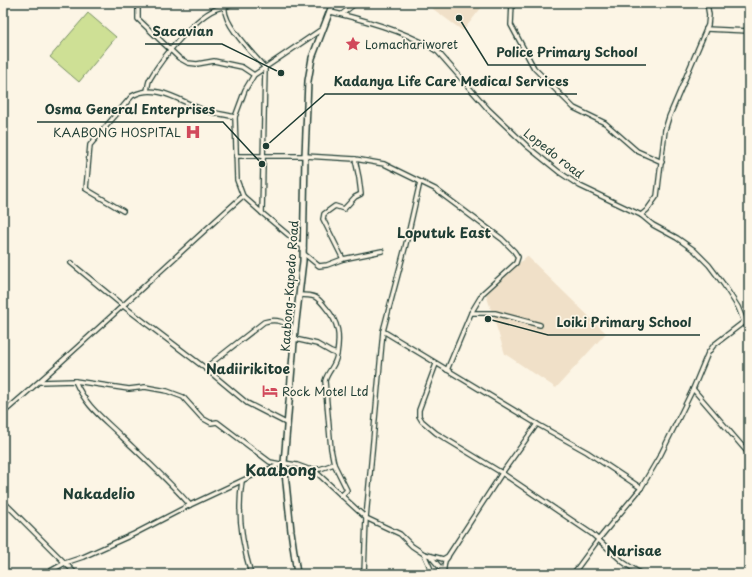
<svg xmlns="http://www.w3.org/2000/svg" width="752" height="577" font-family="'Playpen Sans',sans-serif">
	<rect width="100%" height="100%" fill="#fcf5e5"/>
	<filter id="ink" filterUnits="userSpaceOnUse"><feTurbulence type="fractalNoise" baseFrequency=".025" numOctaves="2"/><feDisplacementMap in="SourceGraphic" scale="8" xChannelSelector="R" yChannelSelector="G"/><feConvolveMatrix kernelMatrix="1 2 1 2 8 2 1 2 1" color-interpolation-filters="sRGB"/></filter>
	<g filter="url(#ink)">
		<!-- built -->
		<g fill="#f0e0c8">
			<polygon points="425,3 485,3 463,31"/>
			<polygon points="527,256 606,333 556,388 505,354 486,294"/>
		</g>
		<!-- pitch -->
		<polygon fill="#cee095" stroke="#768e64" points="88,13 116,37 79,82 50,57"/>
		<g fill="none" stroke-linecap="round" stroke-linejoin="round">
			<defs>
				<g id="minor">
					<polyline points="138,3 138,19 179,58 188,63 197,64 214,61 242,67 254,75"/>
					<path d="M236,3L225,7C222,23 254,55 265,68L262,213"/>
					<polyline points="512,3 511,25 534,68 574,108 605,123 637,151 662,162"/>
					<path d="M331,12C365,20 410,32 438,52L488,109L528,147L559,172L580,186L641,215L653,225L677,238L694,250L709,265L724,285L738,307L744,322L749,330"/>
					<polyline points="342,14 356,3"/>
					<polyline points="706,29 749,31"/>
					<path d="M147,91C148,87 148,82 150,79C161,59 202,7 225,7"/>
					<polyline points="236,156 305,156 355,159 384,164 435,189 502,239 514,251 518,257 516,263 483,293 471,313 447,370"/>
					<path d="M123,211L86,189L90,145L132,96C156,83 178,100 201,109C211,113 223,114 235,117"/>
					<polyline points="641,215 647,210 657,196 665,130 669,117 708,25 709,15 707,3"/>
					<polyline points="304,248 262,213 243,196 237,180 235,117 245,90 254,75 322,29"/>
					<polyline points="303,253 319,266 327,265 343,259 382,251"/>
					<polyline points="343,259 323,219 324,214 335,206 344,209 355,197 361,194 359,178 355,159"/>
					<polyline points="71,263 122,305 205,368 247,403 288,424"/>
					<path d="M299,295C304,295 310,295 315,297C319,299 323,304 326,308C339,323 340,335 337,354"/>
					<polyline points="471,313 495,313 540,325"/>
					<polyline points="383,331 537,424 587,452 641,488"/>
					<path d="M295,339L317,344L331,352L337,354C336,366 328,370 325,381L331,449L334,464L347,490L341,496"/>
					<polyline points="436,364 419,410 419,416 422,421 436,433 502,473 592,534 623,562 641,574"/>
					<path d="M205,368L264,322C277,318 285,322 295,330"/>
					<path d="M75,381C87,408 102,417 122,437C145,459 169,481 190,505"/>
					<polyline points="40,382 75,381 129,389 145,387 167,391 183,397 202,418 211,423 217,422 270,462 280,464"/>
					<polyline points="693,389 749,454"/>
					<path d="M3,413C85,343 163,267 243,196"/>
					<polyline points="312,469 320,469 334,464"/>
					<path d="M242,481C237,512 242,544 251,574"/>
					<polyline points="3,501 76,574"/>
					<polyline points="424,554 443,559 448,556 502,473 537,424"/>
					<polyline points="431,557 444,572"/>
					<polyline points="45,574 65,563 83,557 134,534 190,505 254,475 284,463 297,465 316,472 366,518 400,534 412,546 424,554 433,574"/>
					<polyline points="364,574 366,518 383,331 405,248 420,182"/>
					<polyline points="443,574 445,561 448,557"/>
					<polyline points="573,574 598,540 641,488 661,454 693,389 708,353 714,345 749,318"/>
				</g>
				<polyline id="secondary" points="297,574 291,531 284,463 295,330 303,261 305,156 308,81 312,58 333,3"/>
			</defs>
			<!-- minor casing -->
			<use href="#minor" stroke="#1f3d34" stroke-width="6"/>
			<!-- secondary casing -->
			<use href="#secondary" stroke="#1f3d34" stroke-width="8"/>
			<!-- minor -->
			<use href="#minor" stroke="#fcf5e5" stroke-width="3.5"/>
			<!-- secondary -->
			<use href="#secondary" stroke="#fcf5e5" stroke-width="5"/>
		</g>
	</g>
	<!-- icons -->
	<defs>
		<symbol id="sight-bare" viewBox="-9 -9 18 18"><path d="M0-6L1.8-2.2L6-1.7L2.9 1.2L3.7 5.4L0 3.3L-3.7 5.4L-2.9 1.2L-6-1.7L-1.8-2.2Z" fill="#d1495b" stroke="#fcf5e5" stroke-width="2.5" paint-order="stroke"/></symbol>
		<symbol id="hospital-bare" viewBox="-9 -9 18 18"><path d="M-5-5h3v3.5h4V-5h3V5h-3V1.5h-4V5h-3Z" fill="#d1495b" stroke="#fcf5e5" stroke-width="2.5" paint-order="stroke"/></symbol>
		<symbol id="hotel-bare" viewBox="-9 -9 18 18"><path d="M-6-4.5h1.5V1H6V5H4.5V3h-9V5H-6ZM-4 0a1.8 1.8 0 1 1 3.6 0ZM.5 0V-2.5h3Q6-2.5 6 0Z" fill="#d1495b" stroke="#fcf5e5" stroke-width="2.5" paint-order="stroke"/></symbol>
	</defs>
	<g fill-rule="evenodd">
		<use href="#sight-bare" x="342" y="33" width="22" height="22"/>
		<use href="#hospital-bare" x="182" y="121" width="22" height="22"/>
		<use href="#hotel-bare" x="259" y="380" width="22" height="22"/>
	</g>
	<g text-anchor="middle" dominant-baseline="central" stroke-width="3.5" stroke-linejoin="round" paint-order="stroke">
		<!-- poi labels -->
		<g font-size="12" fill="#1f3d34" stroke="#fcf5e5" text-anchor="start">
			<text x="365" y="44">Lomachariworet</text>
			<text x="181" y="132" text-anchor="end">KAABONG HOSPITAL</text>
			<text x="282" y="391">Rock Motel Ltd</text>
		</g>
		<!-- street labels -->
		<g font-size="12" fill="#1f3d34" stroke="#fcf5e5">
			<text transform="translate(554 153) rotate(38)">Lopedo road</text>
			<text transform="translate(289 286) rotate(-86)">Kaabong-Kapedo Road</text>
		</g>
		<!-- quarter labels -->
		<g font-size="14" font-weight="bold" fill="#1f3d34" stroke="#fcf5e5">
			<text x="444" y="232">Loputuk East</text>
			<text x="248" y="368">Nadiirikitoe</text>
			<text x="99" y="493">Nakadelio</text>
			<text x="634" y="550">Narisae</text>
		</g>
		<!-- district labels -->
		<g font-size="16" font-weight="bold" fill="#1f3d34" stroke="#fcf5e5">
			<text x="281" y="469">Kaabong</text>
		</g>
	</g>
	<!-- callouts -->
	<path fill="none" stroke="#1f3d34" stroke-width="1.5" d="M281 73L222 44H145M459 18L488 65H646M266 146L325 94H577M262 164L223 122H37M488 319L548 335H700"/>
	<g fill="#1f3d34" stroke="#fcf5e5" stroke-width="1.5">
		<circle cx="281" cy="73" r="4"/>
		<circle cx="459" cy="18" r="4"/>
		<circle cx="266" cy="146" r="4"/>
		<circle cx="262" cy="164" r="4"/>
		<circle cx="488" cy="319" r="4"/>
	</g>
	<g font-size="13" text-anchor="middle" font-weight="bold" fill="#1f3d34" stroke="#fcf5e5" stroke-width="3.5" stroke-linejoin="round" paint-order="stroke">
		<text x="183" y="36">Sacavian</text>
		<text x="567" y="57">Police Primary School</text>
		<text x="451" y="86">Kadanya Life Care Medical Services</text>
		<text x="130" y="114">Osma General Enterprises</text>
		<text x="624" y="327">Loiki Primary School</text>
	</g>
	<!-- margin -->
	<rect width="752" height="577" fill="none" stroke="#fcf5e5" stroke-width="16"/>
	<rect x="8" y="8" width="736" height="561" fill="none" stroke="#1f3d34" stroke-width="1.5" filter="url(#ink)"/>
</svg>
